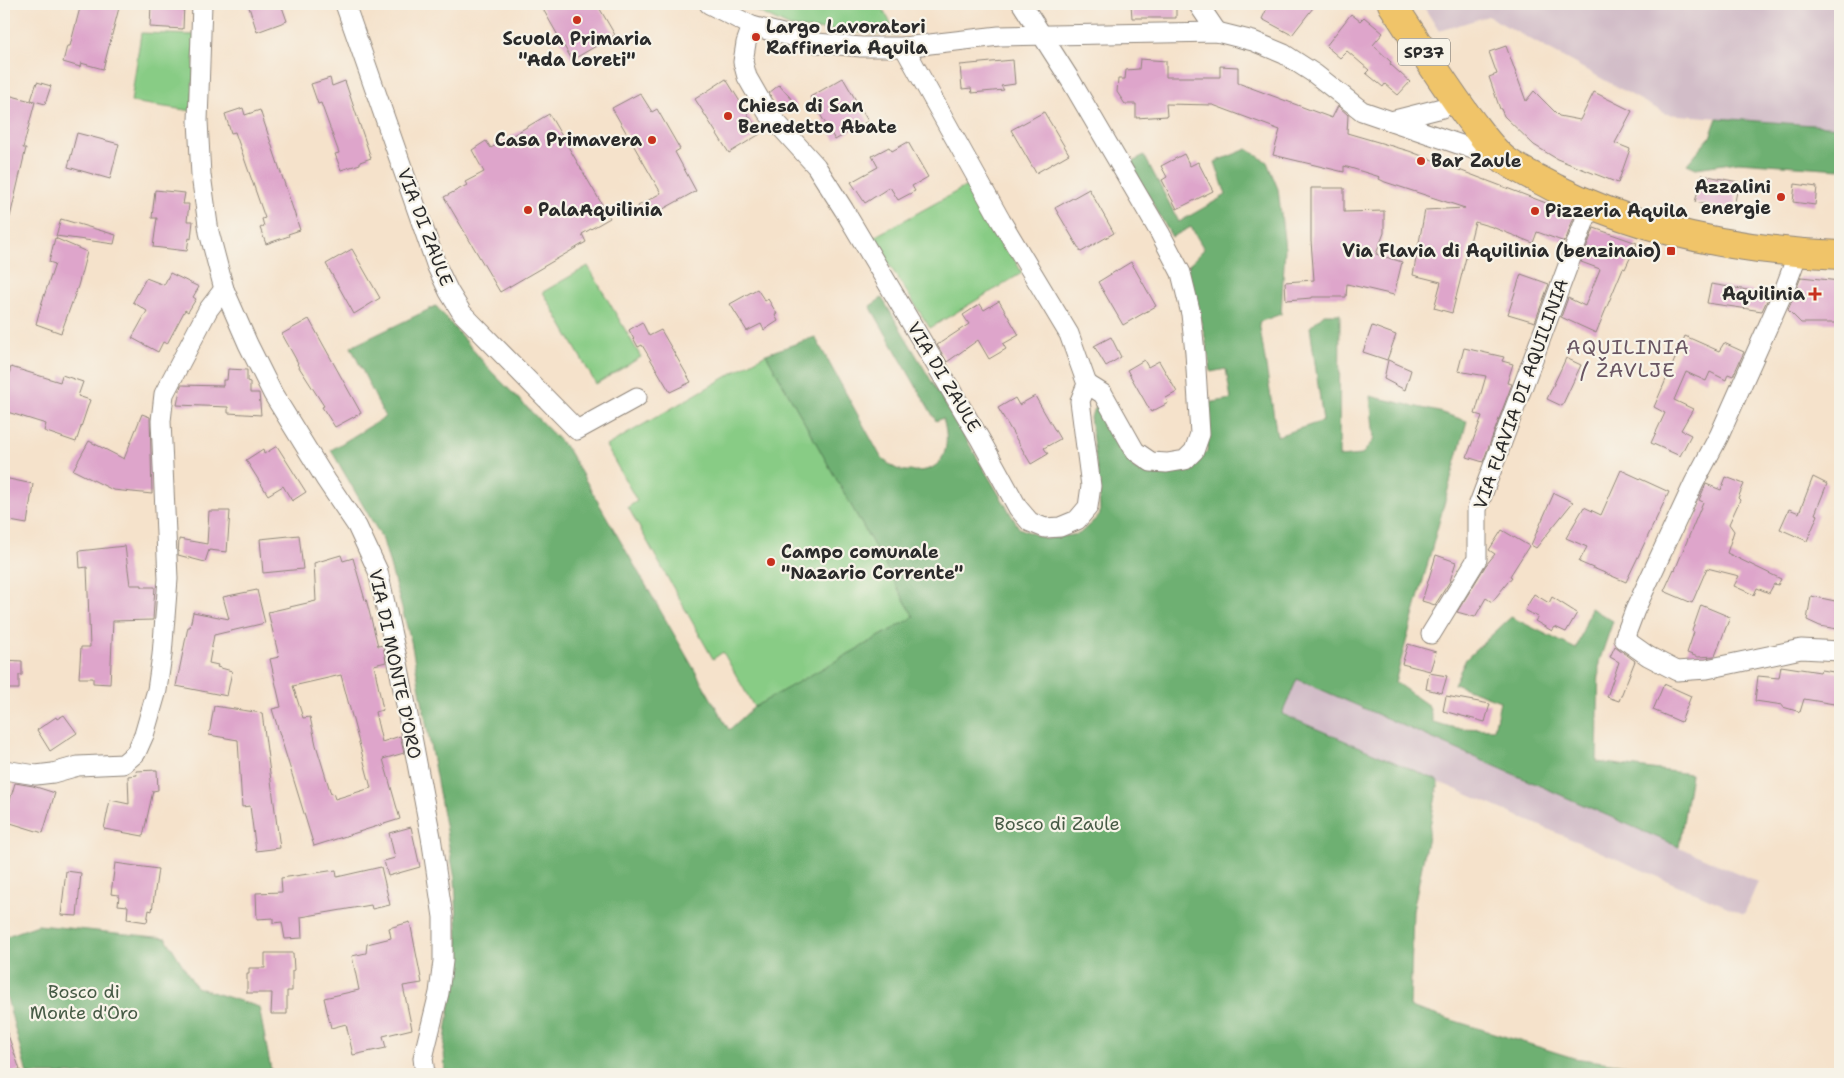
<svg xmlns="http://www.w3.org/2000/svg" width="1844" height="1078" font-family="'Shantell Sans',sans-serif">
	<rect width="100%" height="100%" fill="#f7f3e8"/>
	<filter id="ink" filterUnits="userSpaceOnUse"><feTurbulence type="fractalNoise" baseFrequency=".02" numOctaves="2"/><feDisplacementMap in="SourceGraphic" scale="10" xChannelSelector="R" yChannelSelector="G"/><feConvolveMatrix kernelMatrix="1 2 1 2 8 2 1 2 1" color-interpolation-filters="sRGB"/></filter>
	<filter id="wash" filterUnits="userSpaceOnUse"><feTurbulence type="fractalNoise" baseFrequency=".0096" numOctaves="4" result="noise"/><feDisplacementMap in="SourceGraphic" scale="20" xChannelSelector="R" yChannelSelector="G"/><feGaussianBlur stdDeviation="1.12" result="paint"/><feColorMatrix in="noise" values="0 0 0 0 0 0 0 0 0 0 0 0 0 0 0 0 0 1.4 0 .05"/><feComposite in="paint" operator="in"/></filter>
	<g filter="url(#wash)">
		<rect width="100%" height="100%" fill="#f5e2cb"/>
		<!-- industrial -->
		<g fill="#d2bdc8">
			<polygon points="1422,4 1840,4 1840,127 1666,114 1488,16 1439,31"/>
			<polygon points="1297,679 1758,882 1744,914 1282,714"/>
		</g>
		<!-- green -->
		<g fill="#88cc85" stroke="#5a7c58">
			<polygon points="742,4 880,4 898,36 790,27"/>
			<polygon points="141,33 195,35 192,111 131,102"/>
			<polygon points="972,183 1022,273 930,328 872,238"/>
			<polygon points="588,266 641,357 596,384 543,292"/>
			<polygon points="766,354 914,617 754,707 723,652 713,659 628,507 637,501 606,446"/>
		</g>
		<!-- forest -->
		<g fill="#6eb072" stroke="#4c6e4e">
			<polygon points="1717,118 1840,127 1840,169 1738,162 1696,168 1687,164 1710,137"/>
			<path d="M1247,149L1267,162L1278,189L1285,248L1281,314L1259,322L1277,436L1323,421L1310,327L1324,314H1340L1339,457L1362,455L1374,439L1370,396L1439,412L1467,421L1395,682L1429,706L1433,722L1455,728L1494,729L1500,701L1454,684L1466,659L1511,617L1576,649L1591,608L1613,621L1599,662L1597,762L1691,774L1679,847L1297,679L1282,714L1439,781L1413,911L1410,1007L1574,1058L1689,1074H445L444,1048L458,944L455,879L411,641L383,540L331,450L385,417L351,347L436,306L491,371L567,448L729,730L754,707L914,617L766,354L815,337L882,459C887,462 891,466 895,468C902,472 911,471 918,471C948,470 950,441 943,418L936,421L870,306L882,298L1019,528L1046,539L1079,534L1100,515L1099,485L1090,417L1097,406L1134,469L1153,475L1188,470L1207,451L1208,403L1231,399L1226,369L1211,372L1205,337L1186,268L1204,249L1191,227L1172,237L1130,164L1144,155L1179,222L1226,195L1215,162Z"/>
			<polygon points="38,925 166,938 196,987 259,1007 271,1070 277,1074 27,1074 4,987 4,937"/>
		</g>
		<g id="blocks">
			<!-- building -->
			<g fill="#dea5cb" fill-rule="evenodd">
				<polygon points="81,4 120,4 103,69 81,63 80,67 63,62 67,46 70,46"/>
				<polygon points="151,4 184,4 183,29 150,27"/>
				<polygon points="248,4 281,4 287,21 257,32"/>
				<polygon points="540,4 597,4 615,35 572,60"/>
				<polygon points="1131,4 1176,4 1176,18 1132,18"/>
				<polygon points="1269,4 1316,4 1292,35 1262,19"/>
				<polygon points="1351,14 1360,21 1364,17 1383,33 1373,45 1391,62 1390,64 1410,82 1398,95 1385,84 1383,87 1366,73 1369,70 1347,51 1340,58 1326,46"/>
				<polygon points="1506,46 1526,101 1534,91 1559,116 1580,120 1594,92 1632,111 1615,143 1630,149 1618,183 1557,159 1534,145 1504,116 1501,109 1500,109 1489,77 1497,74 1489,52"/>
				<polygon points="1140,59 1166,61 1166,77 1220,77 1220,66 1238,67 1238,83 1332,118 1338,106 1348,115 1347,133 1409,151 1575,214 1565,242 1537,232 1533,243 1492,227 1475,222 1452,313 1434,308 1441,282 1413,275 1425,210 1465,208 1385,182 1379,179 1380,177 1344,166 1344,172 1273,155 1280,130 1213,105 1166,104 1167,116 1136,118 1136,104 1125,104 1117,92 1118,79 1125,79 1126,70 1139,69"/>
				<polygon points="1013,60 1015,84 1001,86 1004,90 972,93 971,88 962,89 960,65"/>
				<polygon points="330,78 332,86 345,81 371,158 360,162 360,164 341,170 335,154 339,153 321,103 318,104 311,84"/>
				<polygon points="843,78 868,121 835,140 810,97"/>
				<polygon points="726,79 760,134 729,153 695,99"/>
				<polygon points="37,82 51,86 45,104 31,100"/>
				<polygon points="779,85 797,105 785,114 776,105 769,93"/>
				<polygon points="640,93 652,112 657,109 680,149 675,152 696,191 645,219 638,206 661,193 612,108"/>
				<polygon points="4,94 35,102 23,148 26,148 10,217 4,216"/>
				<polygon points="243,108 245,115 260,110 300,230 288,234 289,236 266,244 260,228 264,226 262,219 265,218 235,132 231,133 225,114"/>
				<polygon points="1044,112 1069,154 1036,173 1011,130"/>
				<polygon points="549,114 610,218 582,234 586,242 500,292 444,197 467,185 465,182 484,172 472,150 486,141 491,148"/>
				<polygon points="77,133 119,144 110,179 68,167"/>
				<polygon points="908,142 928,177 912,186 915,191 898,200 890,187 865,203 851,182 878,167 872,156 889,147 892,151"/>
				<polygon points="1184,154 1190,166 1198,162 1213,191 1177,209 1162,180 1167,177 1161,166"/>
				<polygon points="1702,175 1739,182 1734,206 1723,208 1695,202"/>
				<polygon points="1795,184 1817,187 1815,205 1793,202"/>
				<polygon points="1311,188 1344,188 1344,212 1384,211 1384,233 1376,254 1402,262 1394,295 1347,284 1346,297 1312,297 1312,298 1286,300 1285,282 1314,280 1311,241"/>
				<polygon points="1089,189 1114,233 1081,252 1055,208"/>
				<polygon points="155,190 185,193 183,204 189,204 187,221 193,221 191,239 189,238 187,251 153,247 157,218 152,218"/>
				<polygon points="61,219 116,235 114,244 56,236"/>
				<polygon points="1594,228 1637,243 1625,269 1623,268 1596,333 1561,317 1568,298 1585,306 1600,269 1581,262"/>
				<polygon points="55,238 87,252 78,286 61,333 36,324 42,302 55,264 49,262"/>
				<polygon points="352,249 380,298 354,314 326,264"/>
				<polygon points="1131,262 1156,306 1123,325 1098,282"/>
				<polygon points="170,273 199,287 193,297 196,299 188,312 185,310 167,344 163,342 158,352 132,338 147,311 133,302 146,278 164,285"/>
				<polygon points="1521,274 1549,284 1535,322 1508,314"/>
				<polygon points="1801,277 1840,281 1840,323 1801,323 1788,310"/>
				<polygon points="1711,284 1754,291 1754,293 1769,296 1762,311 1707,303"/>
				<polygon points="757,289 765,301 768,299 777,314 775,315 778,321 764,330 761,324 747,331 730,304"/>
				<polygon points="999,301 1019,335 1003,344 1006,349 989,359 978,340 947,362 937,345 969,324 963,315 980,304 984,310"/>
				<polygon points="309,319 361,413 335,427 322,407 324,406 297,364 298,363 282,334"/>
				<polygon points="642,322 649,336 661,330 691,382 670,392 642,345 638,347 629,330"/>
				<polygon points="1372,326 1396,335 1387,360 1363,352"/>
				<polygon points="1685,336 1719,351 1724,343 1744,352 1733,376 1728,374 1726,380 1710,372 1706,381 1686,372 1674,400 1693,409 1681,430 1691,435 1680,456 1651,443 1665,413 1654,407"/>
				<polygon points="1111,337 1121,357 1106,366 1094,346"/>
				<polygon points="1464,348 1504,357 1502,361 1513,364 1507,383 1512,384 1483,462 1467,457 1482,416 1475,414 1486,376 1458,371"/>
				<polygon points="1566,358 1581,365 1562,406 1547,399"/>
				<polygon points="1144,360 1148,367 1159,361 1177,392 1166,398 1168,403 1151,412 1127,370"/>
				<polygon points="1388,360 1411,370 1405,390 1384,379"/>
				<polygon points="11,367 60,382 62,375 83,382 78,396 90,400 76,442 44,431 46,424 4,411 4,391"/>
				<polygon points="228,369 247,370 247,381 250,382 250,393 259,393 261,415 228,413 228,407 177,405 181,385 223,386 223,380 227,380"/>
				<polygon points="1035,396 1060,439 1044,448 1048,454 1031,464 998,408 1015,398 1019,405"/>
				<polygon points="142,414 150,417 152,494 113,490 73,470 89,441 124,459"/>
				<polygon points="277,446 306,492 292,501 283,486 268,495 246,460 263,449 264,454"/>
				<polygon points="1621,470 1669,492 1626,582 1579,562 1587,547 1566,538 1584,507 1601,515"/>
				<polygon points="1726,477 1744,484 1738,498 1740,500 1729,524 1734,531 1727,553 1781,579 1778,585 1774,584 1769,593 1757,588 1754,595 1734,586 1739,576 1707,568 1692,603 1664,591 1674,569 1675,570 1703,502 1699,500 1706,484 1721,490"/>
				<polygon points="1813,477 1827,484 1815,514 1818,515 1807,541 1780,529 1789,509 1799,513"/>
				<polygon points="4,478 33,484 27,524 4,520"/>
				<polygon points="1554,493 1573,502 1536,548 1531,545"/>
				<polygon points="209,511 230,511 227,552 209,550 205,562 178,555 179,539 207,544"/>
				<polygon points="1502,530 1529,546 1510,576 1512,577 1492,602 1486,598 1475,617 1457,612 1486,565 1495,554 1489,550"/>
				<polygon points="299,535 303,569 263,573 260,539"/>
				<polygon points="125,546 130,585 142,585 142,587 155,587 153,620 113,621 110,684 93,683 93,678 79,678 81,647 90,647 87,567 80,568 79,551"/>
				<path d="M341,555L343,561L353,558L365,600L366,599L378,646L383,645L386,662L374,665L383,710L375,712L382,742L400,736L404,753L383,759L400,819L314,846L272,709L281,707L270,659L279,657L268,612L316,601L314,563ZM341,675L371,788L335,799L333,793L331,794L316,745L310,717L303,718L293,686Z"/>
				<polygon points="1436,555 1456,562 1450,581 1435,605 1422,601"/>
				<polygon points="257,590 265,623 214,635 209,663 218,665 217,667 232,671 227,696 176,686 188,627 190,627 193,612 229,619 223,597"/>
				<polygon points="1534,594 1549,603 1552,597 1577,613 1566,632 1555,627 1552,631 1535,621 1538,617 1525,610"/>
				<polygon points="1811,596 1840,602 1837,629 1820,626 1807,620"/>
				<polygon points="1701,605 1730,617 1715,656 1698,657 1687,653 1694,632 1692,631"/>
				<polygon points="1408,644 1436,652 1430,671 1402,664"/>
				<polygon points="1615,646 1635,661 1619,701 1607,697 1619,662 1610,657"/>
				<polygon points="4,660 22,661 22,675 19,675 19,689 4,689"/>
				<polygon points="1781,666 1820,672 1821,670 1840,673 1840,705 1804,699 1800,712 1783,707 1783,705 1755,701 1758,676 1779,678"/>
				<polygon points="1429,673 1447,676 1442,693 1426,689"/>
				<polygon points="1664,684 1691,696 1681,722 1653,710"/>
				<polygon points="1446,696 1490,704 1485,722 1443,711"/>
				<polygon points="214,706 262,713 280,848 256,851 250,806 242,807 238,740 209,735"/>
				<polygon points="64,715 77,733 50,751 37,730 56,717 57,719"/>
				<polygon points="157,770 158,790 153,791 143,836 104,829 110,800 129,804 128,776 137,775 136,771"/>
				<polygon points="15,783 33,786 55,793 43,833 4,821"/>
				<polygon points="411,827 420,867 388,876 384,861 395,858 389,833"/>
				<polygon points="115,863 158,869 152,911 149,910 147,922 127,919 128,906 118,905 119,895 111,894"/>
				<polygon points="381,867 390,905 372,909 371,905 301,917 302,938 285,939 282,922 273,923 273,918 257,919 256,893 282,892 281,878 336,870 337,877"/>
				<polygon points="66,871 81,873 77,916 61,915"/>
				<polygon points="410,922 422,983 403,986 412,1029 383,1036 386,1048 353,1055 346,1024 331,1028 324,998 359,990 352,956 366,953 367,944 391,938 389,928"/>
				<polygon points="265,953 293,953 294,970 292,971 292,991 287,991 287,1014 271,1014 272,993 247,993 247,974 249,974 249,968 265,968"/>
				<polygon points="4,1029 6,1029 20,1070 8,1074 4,1074"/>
			</g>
		</g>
	</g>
	<g filter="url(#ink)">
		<use href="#blocks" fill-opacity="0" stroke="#90867b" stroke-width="1"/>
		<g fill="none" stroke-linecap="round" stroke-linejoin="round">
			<defs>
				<g id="minor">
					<polyline points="202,4 198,121 201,175 209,232 224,289 248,344 273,394 326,480 357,526 378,571 398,663 431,837 443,917 443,961 439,993 423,1058 425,1074"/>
					<polyline points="345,4 437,267 449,292 462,313 577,430 637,397"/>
					<polyline points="709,4 752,26 817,43 861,47 904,47 999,36 1217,32 1253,41 1284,54 1315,74 1362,111 1499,158"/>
					<polyline points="1022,4 1071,81 1160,233 1181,273 1191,314 1195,353 1200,434 1194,451 1185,460 1167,463 1151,462 1135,451 1103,394 1087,384"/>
					<polyline points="1198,4 1217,32"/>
					<polyline points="752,26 746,43 743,62 747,77 767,112 816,166 844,210 980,439 1018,508 1030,522 1045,528 1060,527 1077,520 1088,507 1091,486 1080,401 1087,384 1069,334 1001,221 904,47"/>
					<polyline points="1391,121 1442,108 1456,99"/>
					<polyline points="1798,253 1785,288 1719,436 1694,483 1635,610 1624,639 1648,656 1677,671 1707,669 1801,649 1840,651"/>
					<polyline points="1431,634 1477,559 1477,509 1591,204"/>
					<polyline points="4,770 36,775 53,773 78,766 123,764 136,753 144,735 157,690 162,655 168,579 161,421 164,394 208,310 224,289"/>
				</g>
				<path id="primary" d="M1392,4C1417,42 1441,80 1468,117C1479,131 1491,149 1505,160C1520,171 1539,179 1555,188C1644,233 1742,251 1840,255"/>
			</defs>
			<!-- minor casing -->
			<use href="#minor" stroke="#90867b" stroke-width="21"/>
			<!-- primary casing -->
			<use href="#primary" stroke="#90867b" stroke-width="30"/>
			<!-- minor -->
			<use href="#minor" stroke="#fff" stroke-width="19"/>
			<!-- primary -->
			<use href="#primary" stroke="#f0c469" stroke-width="28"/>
		</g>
	</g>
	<!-- markers -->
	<g fill="#c8321e" stroke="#f7f3e8" stroke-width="2">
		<circle cx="577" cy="20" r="5"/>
		<circle cx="756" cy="37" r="5"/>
		<circle cx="728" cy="116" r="5"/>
		<circle cx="652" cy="140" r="5"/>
		<circle cx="1421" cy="161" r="5"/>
		<circle cx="1781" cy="197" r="5"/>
		<circle cx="528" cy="210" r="5"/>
		<circle cx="1535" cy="211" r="5"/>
		<rect x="1666" y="246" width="10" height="10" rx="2.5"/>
		<path d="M1812.5 286.5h5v5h5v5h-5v5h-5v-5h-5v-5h5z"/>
		<circle cx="771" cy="562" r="5"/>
	</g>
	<g text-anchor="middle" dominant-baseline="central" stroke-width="4.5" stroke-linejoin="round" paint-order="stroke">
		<!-- shield labels -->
		<rect fill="#f7f3e8" stroke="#686764" stroke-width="1" x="1398" y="38.5" width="52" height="27" rx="4"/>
		<g font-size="16" font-weight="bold" fill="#2b2b2b">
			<text x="1424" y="52">SP37</text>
		</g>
		<!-- poi labels -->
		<g font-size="18" font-weight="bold" fill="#2b2b2b" stroke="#f7f3e8" text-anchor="start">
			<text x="766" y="27">Largo Lavoratori<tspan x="766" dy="21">Raffineria Aquila</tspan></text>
			<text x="577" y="39" text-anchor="middle">Scuola Primaria<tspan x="577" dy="21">"Ada Loreti"</tspan></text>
			<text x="738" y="106">Chiesa di San<tspan x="738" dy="21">Benedetto Abate</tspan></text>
			<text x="642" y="140" text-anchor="end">Casa Primavera</text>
			<text x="1431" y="161">Bar Zaule</text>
			<text x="1771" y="187" text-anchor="end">Azzalini<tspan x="1771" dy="21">energie</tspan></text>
			<text x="538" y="210">PalaAquilinia</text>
			<text x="1545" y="211">Pizzeria Aquila</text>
			<text x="1661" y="251" text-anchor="end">Via Flavia di Aquilinia (benzinaio)</text>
			<text x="1805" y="294" text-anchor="end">Aquilinia</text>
			<text x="781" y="552">Campo comunale<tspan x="781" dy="21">"Nazario Corrente"</tspan></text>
		</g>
		<!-- street labels -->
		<g font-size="18" fill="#2b2b2b" stroke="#f7f3e8">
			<text transform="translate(425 227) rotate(69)">VIA DI ZAULE</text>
			<text transform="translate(944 377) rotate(59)">VIA DI ZAULE</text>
			<text transform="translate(1521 394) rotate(-70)">VIA FLAVIA DI AQUILINIA</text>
			<text transform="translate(395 664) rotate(78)">VIA DI MONTE D'ORO</text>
		</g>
		<!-- park labels -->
		<g font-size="18" fill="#475b46" stroke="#f7f3e8">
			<text x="1057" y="824">Bosco di Zaule</text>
			<text x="84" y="992">Bosco di<tspan x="84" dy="21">Monte d'Oro</tspan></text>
		</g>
		<!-- quarter labels -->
		<g font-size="20" letter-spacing="1" fill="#6a5663" stroke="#f7f3e8">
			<text x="1628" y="347">AQUILINIA<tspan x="1628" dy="23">/ ŽAVLJE</tspan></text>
		</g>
	</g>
	<!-- margin -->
	<rect width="1844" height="1078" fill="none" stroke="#f7f3e8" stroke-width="20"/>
</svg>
